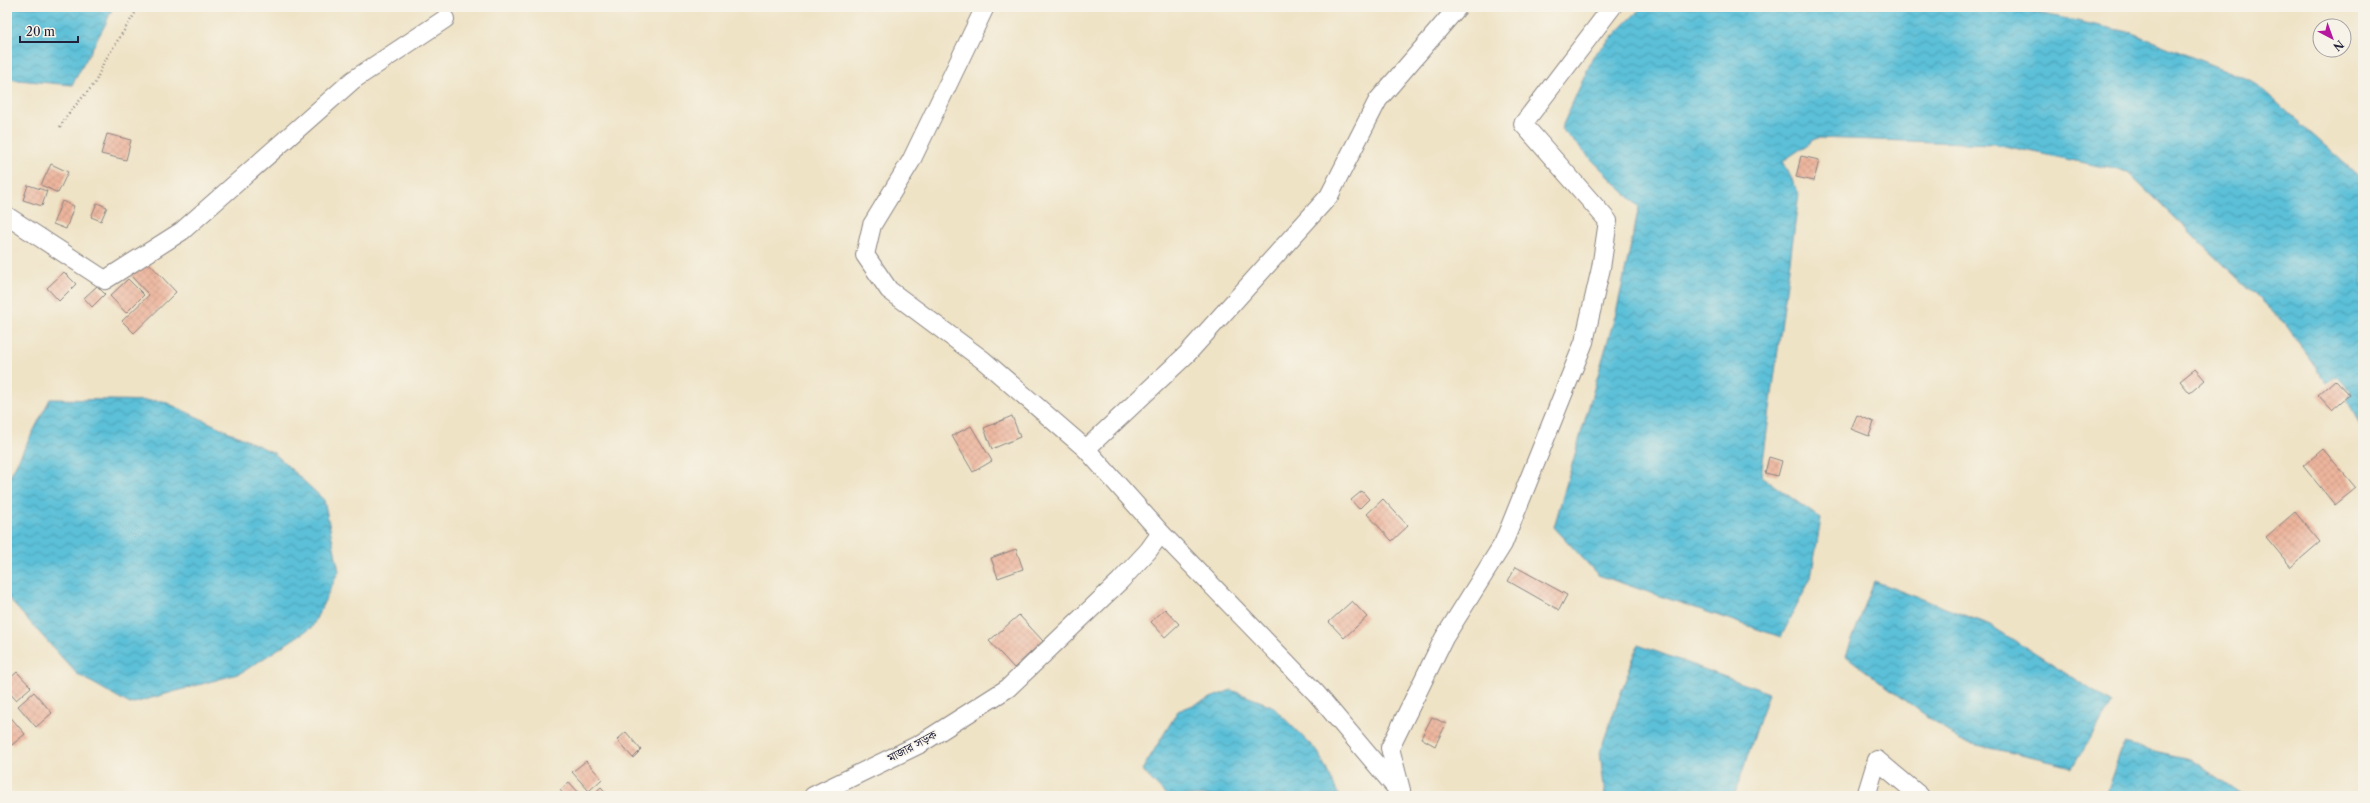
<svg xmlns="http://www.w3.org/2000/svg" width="2370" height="803" font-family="'Libre Caslon Text','Noto Serif Bengali',serif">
	<defs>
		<pattern id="water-waves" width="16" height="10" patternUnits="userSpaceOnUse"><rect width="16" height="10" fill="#5bc0d8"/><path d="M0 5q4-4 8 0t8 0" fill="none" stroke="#4b9cb0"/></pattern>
		<pattern id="building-cross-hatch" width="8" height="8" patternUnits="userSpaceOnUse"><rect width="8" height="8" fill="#edb59d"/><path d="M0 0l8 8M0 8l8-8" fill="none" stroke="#cb9b88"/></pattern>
	</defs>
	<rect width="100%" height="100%" fill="#f7f3e8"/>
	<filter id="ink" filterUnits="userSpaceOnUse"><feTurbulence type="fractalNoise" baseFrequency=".025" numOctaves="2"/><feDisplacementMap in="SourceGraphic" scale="8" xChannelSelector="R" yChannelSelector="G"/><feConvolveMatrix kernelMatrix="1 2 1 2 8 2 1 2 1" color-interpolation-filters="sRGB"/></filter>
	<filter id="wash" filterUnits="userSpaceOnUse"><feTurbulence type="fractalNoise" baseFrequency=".012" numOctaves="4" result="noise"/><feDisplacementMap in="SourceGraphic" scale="16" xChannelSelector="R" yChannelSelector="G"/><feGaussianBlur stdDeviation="0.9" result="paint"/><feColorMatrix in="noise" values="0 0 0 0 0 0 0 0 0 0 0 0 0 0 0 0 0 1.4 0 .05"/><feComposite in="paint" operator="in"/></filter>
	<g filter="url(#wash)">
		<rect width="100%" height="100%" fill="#efe3c6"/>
		<!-- water -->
		<g fill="url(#water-waves)" stroke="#3e718a">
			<polygon points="7,7 113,7 105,25 72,85 7,79"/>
			<polygon points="1642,7 2012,7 2132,33 2254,82 2363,180 2363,432 2348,401 2351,392 2337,376 2327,383 2286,325 2128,172 1995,144 1817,138 1783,161 1799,194 1761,476 1821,519 1811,578 1781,637 1598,575 1554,527 1617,309 1639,207 1561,129 1594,55"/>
			<polygon points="50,399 163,401 274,453 324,500 339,571 312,627 241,673 130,704 77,674 9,599 7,593 7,482"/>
			<polygon points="1874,581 1990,625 2112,703 2073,767 1960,741 1846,656"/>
			<polygon points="1638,645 1769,693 1734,796 1605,796 1600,751"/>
			<polygon points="1231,690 1272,706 1318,752 1339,796 1167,796 1142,770 1178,711"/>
			<polygon points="2123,744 2190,759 2244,796 2105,796"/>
		</g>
		<g id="blocks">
			<!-- building -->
			<g fill="url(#building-cross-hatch)">
				<polygon points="107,134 131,140 126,160 101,154"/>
				<polygon points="1801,156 1819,160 1814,181 1796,177"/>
				<polygon points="51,164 68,172 58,193 41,185"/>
				<polygon points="28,185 47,191 42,206 23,200"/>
				<polygon points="62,201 74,206 66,229 53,224"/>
				<polygon points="97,203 107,207 101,221 91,217"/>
				<polygon points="147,261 176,292 134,333 122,321 149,295 131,276"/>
				<polygon points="64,272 76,284 59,301 47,288"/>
				<polygon points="128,279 144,295 126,313 110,296"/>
				<polygon points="97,286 105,294 92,307 84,298"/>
				<polygon points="2195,369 2205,380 2190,393 2180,381"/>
				<polygon points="2335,380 2349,395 2332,410 2318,395"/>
				<polygon points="1857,415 1874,422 1869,436 1851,429"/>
				<polygon points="1012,416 1020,437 992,449 984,428"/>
				<polygon points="971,426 992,461 973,472 952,436"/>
				<polygon points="2323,449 2356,488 2335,505 2303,466"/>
				<polygon points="1769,457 1782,461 1778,476 1765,473"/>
				<polygon points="1362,491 1369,499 1359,509 1351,500"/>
				<polygon points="1383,499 1408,526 1392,541 1367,514"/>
				<polygon points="2295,512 2320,542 2291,567 2266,537"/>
				<polygon points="1016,549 1023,569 998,578 991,558"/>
				<polygon points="1516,567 1567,595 1559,610 1508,581"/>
				<polygon points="1352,601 1367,617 1344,638 1329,622"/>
				<polygon points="1165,609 1179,624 1165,637 1151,622"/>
				<polygon points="1019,615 1043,641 1014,668 989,641"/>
				<polygon points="17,672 31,687 16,700 7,690 7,681"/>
				<polygon points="34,692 52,713 36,727 18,706"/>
				<polygon points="7,713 25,734 12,745 7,739"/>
				<polygon points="1432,717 1446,724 1435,746 1421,738"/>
				<polygon points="626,732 641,750 633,758 617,740"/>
				<polygon points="586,761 602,779 589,791 572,772"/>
				<polygon points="569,782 582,796 565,796 560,790"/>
				<polygon points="601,787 610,796 591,796"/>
			</g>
		</g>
	</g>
	<g filter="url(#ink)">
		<use href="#blocks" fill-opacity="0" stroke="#888280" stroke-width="1"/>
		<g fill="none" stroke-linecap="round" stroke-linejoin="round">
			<defs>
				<g id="minor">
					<polyline points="985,7 911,161 872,225 865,255 889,290 983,360 1086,449 1161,533 1316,693 1402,795"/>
					<polyline points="7,216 105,280 182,231 353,80 445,19"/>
					<polyline points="1086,449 1187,354 1329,196 1378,100 1458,7"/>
					<polyline points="1401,790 1390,748 1444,638 1503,544 1584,342 1601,268 1608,221 1523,124 1612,7"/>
					<polyline points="813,796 920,744 1008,688 1120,581 1148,551 1161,533"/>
					<polyline points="1866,796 1877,760 1920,796"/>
				</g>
			</defs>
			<!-- minor casing -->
			<use href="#minor" stroke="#888280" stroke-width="20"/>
			<!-- path -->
			<polyline stroke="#888280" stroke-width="2.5" stroke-dasharray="1 3" stroke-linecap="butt" points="60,127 68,114 95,83 104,62 139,7"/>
			<!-- minor -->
			<use href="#minor" stroke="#fff" stroke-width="18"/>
		</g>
	</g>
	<g text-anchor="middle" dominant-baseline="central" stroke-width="3" stroke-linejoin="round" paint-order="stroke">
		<!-- street labels -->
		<g font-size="12" fill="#22223b" stroke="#f7f3e8">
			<text transform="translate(912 746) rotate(-28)">মাজার সড়ক</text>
		</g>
	</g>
	<!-- margin -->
	<rect width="2370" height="803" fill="none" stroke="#f7f3e8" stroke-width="24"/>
	<!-- north arrow -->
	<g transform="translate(2332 38) rotate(139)"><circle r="19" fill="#f7f3e8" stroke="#a29fa3"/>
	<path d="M0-3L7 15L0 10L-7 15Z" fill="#b5179e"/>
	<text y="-6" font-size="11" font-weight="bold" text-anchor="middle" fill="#22223b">N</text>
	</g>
	<!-- scale -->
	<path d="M20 36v6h58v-6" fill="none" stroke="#22223b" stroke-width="2"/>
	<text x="26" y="36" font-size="12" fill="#22223b" stroke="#f7f3e8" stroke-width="3" paint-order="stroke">20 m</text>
</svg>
